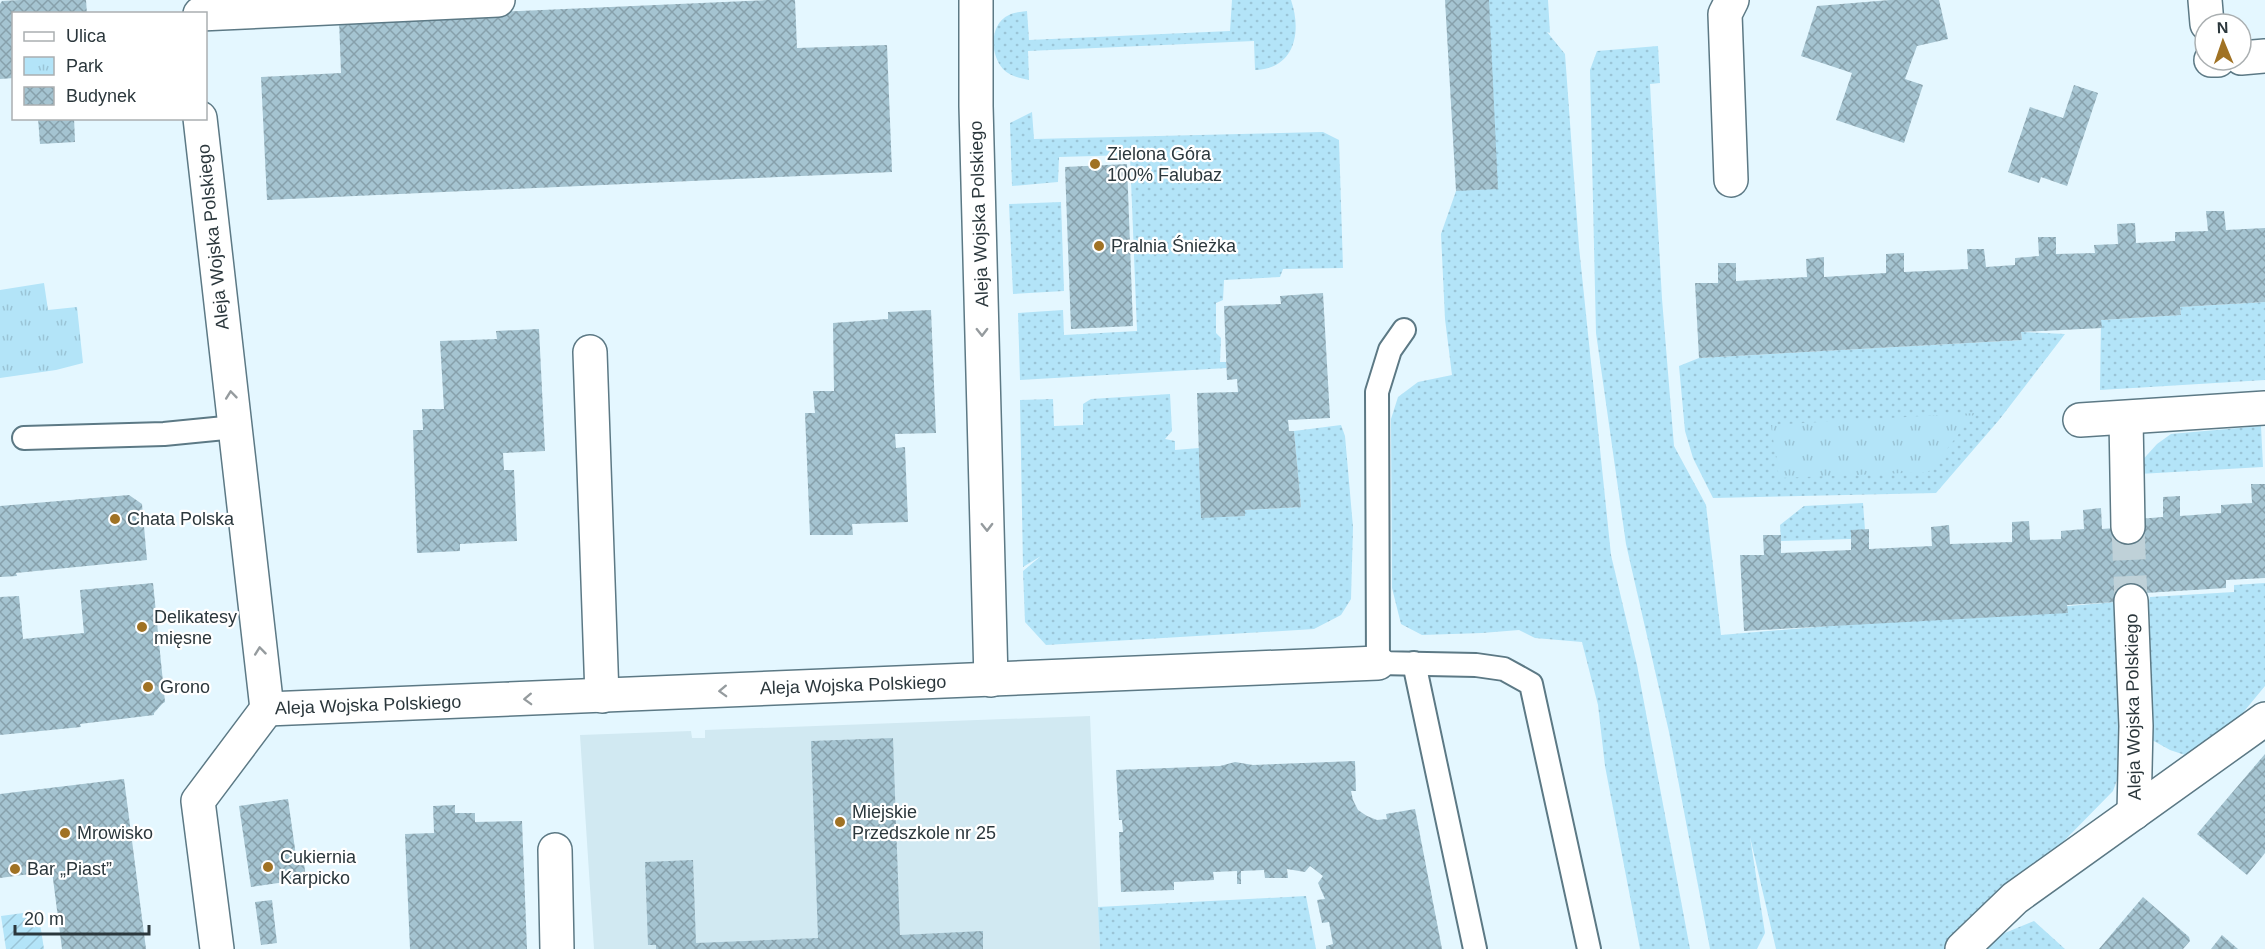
<svg xmlns="http://www.w3.org/2000/svg" width="2265" height="949" font-family="Arial,sans-serif">
	<defs>
		<pattern id="grass-dots" width="8" height="8" patternUnits="userSpaceOnUse" patternTransform="scale(1.5)"><rect width="8" height="8" fill="#b3e4f8"/><path d="M2 2h.1M6 6h.1" fill="none" stroke="#9ac4d6" stroke-width="1.8" stroke-linecap="round"/></pattern>
		<pattern id="park-tufts" width="24" height="20" patternUnits="userSpaceOnUse" patternTransform="scale(1.5)"><rect width="24" height="20" fill="#b3e4f8"/><path d="M3 7l-1-3M5 7V3M7 7l1-3M15 17l-1-3M17 17v-4M19 17l1-3" fill="none" stroke="#9ac4d6"/></pattern>
		<pattern id="garden-furrows" width="10" height="10" patternUnits="userSpaceOnUse" patternTransform="scale(1.5)"><rect width="10" height="10" fill="#b3e4f8"/><path d="M-1 1l2-2M0 10L10 0M9 11l2-2" fill="none" stroke="#9ac4d6"/></pattern>
		<pattern id="building-cross-hatch" width="8" height="8" patternUnits="userSpaceOnUse" patternTransform="scale(1.5)"><rect width="8" height="8" fill="#a5c4d1"/><path d="M0 0l8 8M0 8l8-8" fill="none" stroke="#87a0ab"/></pattern>
	</defs>
	<rect width="100%" height="100%" fill="#e4f7ff"/>
	<!-- built -->
	<polygon fill="#d1e9f2" points="1090,716 1100,949 594,949 580,735 691,731 692,738 705,738 705,730"/>
	<!-- grass -->
	<g fill="url(#grass-dots)">
		<path d="M1232,0H1291C1302,32 1295,69 1255,70L1254,41L1028,51L1029,80C1019,78 1010,76 1003,69C990,55 989,24 1009,15C1014,12 1021,12 1027,11L1029,40L1230,31Z"/>
		<polygon points="1489,0 1548,0 1550,33 1547,32 1565,54 1579,247 1611,555 1637,665 1690,949 1640,949 1605,766 1598,705 1582,642 1535,638 1519,630 1482,633 1422,635 1401,624 1392,588 1391,419 1398,397 1418,382 1452,375 1445,319 1441,234 1456,191"/>
		<polygon points="1658,46 1660,83 1650,84 1662,299 1674,446 1706,505 1721,635 2117,602 2126,756 2113,791 2062,843 2014,881 1950,949 1776,949 1750,837 1765,933 1757,949 1710,949 1669,732 1626,544 1596,333 1590,70 1597,51"/>
		<polygon points="1032,112 1034,139 1323,132 1339,140 1343,268 1283,269 1280,277 1224,280 1223,300 1216,303 1216,333 1221,338 1220,362 1226,362 1227,368 1020,380 1018,313 1063,310 1064,335 1137,331 1130,155 1059,157 1058,182 1012,186 1010,123"/>
		<polygon points="1061,202 1064,291 1013,294 1009,204"/>
		<polygon points="2265,302 2265,380 2100,390 2101,320 2181,315 2180,307"/>
		<polygon points="2021,332 2065,334 1999,420 1936,493 1713,498 1693,458 1685,431 1679,366 1699,358 2022,340"/>
		<polygon points="1170,394 1172,431 1165,439 1175,441 1175,450 1199,448 1201,517 1245,516 1245,510 1301,507 1294,431 1341,425 1345,436 1353,527 1351,599 1341,615 1314,629 1046,645 1025,622 1023,571 1041,556 1023,567 1020,400 1053,399 1054,426 1083,425 1083,404 1091,399"/>
		<polygon points="2261,426 2263,467 2139,474 2138,465 2157,444 2171,434"/>
		<polygon points="1863,503 1865,530 1851,530 1851,539 1781,541 1780,525 1804,506"/>
		<polygon points="2265,583 2265,686 2237,720 2188,756 2170,750 2152,740 2140,607 2148,604 2150,597 2234,592 2234,585"/>
		<polygon points="1306,896 1316,949 1100,949 1098,907"/>
		<polygon points="2034,921 2065,949 1973,949 1978,944"/>
	</g>
	<!-- park -->
	<g fill="url(#park-tufts)">
		<polygon points="44,283 48,310 77,307 83,363 56,370 0,378 0,290"/>
		<polygon points="1975,413 1929,472 1779,478 1771,425"/>
	</g>
	<!-- garden -->
	<polygon fill="url(#garden-furrows)" points="38,911 44,949 6,949 1,916"/>
	<!-- building -->
	<g fill="url(#building-cross-hatch)">
		<polygon points="20,0 86,0 87,14 14,14 14,78 0,79 0,4 2,1"/>
		<polygon points="767,0 795,0 797,48 887,45 892,172 267,200 261,77 341,73 339,19"/>
		<polygon points="1445,0 1489,0 1498,189 1456,191"/>
		<polygon points="1890,0 1939,0 1948,39 1917,46 1905,79 1923,85 1904,143 1836,120 1852,73 1801,56 1817,6"/>
		<polygon points="2074,85 2098,93 2067,186 2041,177 2039,183 2008,172 2030,107 2063,118"/>
		<polygon points="38,118 74,118 75,142 40,144"/>
		<polygon points="1127,164 1133,326 1071,329 1065,167"/>
		<polygon points="2206,211 2224,211 2226,230 2265,228 2265,302 2180,307 2181,315 2101,320 2102,328 2021,332 2022,340 1699,358 1695,283 1718,283 1718,263 1736,263 1736,281 1807,277 1806,259 1824,257 1824,277 1886,273 1886,254 1904,253 1904,272 1968,269 1967,249 1984,249 1986,267 2015,265 2015,258 2039,256 2038,237 2056,237 2056,254 2095,253 2094,245 2118,244 2117,224 2135,223 2136,243 2175,241 2175,232 2208,231"/>
		<polygon points="1323,293 1330,418 1288,420 1289,431 1294,431 1301,507 1245,510 1245,516 1201,518 1197,393 1238,392 1237,379 1227,380 1224,306 1281,304 1280,296"/>
		<polygon points="931,310 936,433 895,434 896,448 905,447 908,522 852,524 853,535 810,535 805,413 815,413 813,391 834,391 833,323 888,319 888,312"/>
		<polygon points="539,329 545,451 503,453 504,470 514,470 517,541 460,544 460,551 417,553 413,430 423,430 422,409 444,409 440,341 497,339 496,331"/>
		<polygon points="2251,484 2265,484 2265,578 2226,580 2226,588 2145,593 2117,602 2067,605 2068,613 1744,631 1740,555 1764,555 1763,535 1781,535 1781,553 1851,550 1851,530 1869,529 1869,549 1932,546 1931,527 1949,525 1950,544 2012,542 2012,522 2029,521 2030,540 2061,539 2061,531 2084,529 2083,510 2101,508 2102,529 2128,527 2138,519 2163,517 2163,497 2180,496 2180,516 2221,513 2221,505 2252,503"/>
		<polygon points="129,495 142,504 147,560 16,573 17,576 0,577 0,506"/>
		<polygon points="153,583 165,702 163,703 154,713 154,715 80,724 81,727 0,735 0,597 19,596 23,639 84,633 80,590"/>
		<polygon points="893,738 900,935 983,931 983,949 656,949 656,945 648,945 645,862 693,860 696,943 818,938 811,741"/>
		<polygon points="2265,754 2265,853 2247,875 2197,834"/>
		<polygon points="1355,761 1356,791 1351,791 1353,800 1358,810 1367,816 1377,820 1387,819 1386,814 1415,809 1442,949 1326,949 1326,946 1333,944 1329,922 1322,923 1317,900 1325,899 1318,883 1323,876 1310,866 1305,872 1287,869 1288,878 1265,878 1264,870 1241,871 1241,884 1237,884 1237,871 1213,872 1214,880 1174,882 1174,890 1121,892 1119,832 1123,832 1122,820 1119,820 1116,770 1220,766 1235,762 1253,765"/>
		<polygon points="124,779 146,949 62,949 52,871 0,878 0,794"/>
		<polygon points="288,799 296,856 303,855 306,879 251,887 239,806"/>
		<polygon points="455,805 455,813 475,813 475,822 522,821 527,949 410,949 405,834 434,833 433,806"/>
		<polygon points="2143,897 2189,937 2190,941 2183,949 2099,949"/>
		<polygon points="272,900 277,943 261,945 255,902"/>
		<polygon points="2222,935 2238,949 2211,949"/>
	</g>
	<g fill="none" stroke-linecap="round" stroke-linejoin="round">
		<!-- street-tunnel -->
		<polyline stroke="#bfd1d8" stroke-width="33" stroke-dasharray="33 16" stroke-linecap="butt" points="2128,527 2131,601"/>
		<defs>
			<g id="lane">
				<polyline points="1404,330 1390,350 1377,392 1378,663 1476,665 1504,669 1531,684 1589,949"/>
				<polyline points="24,438 164,434 235,427"/>
				<polyline points="1414,663 1475,949"/>
			</g>
			<g id="street">
				<polyline points="976,0 976,106 991,680"/>
				<polyline points="2205,0 2207,24"/>
				<polyline points="200,14 498,0"/>
				<polyline points="2241,58 2265,56"/>
				<polyline points="2211,60 2218,60"/>
				<polyline points="200,118 267,709"/>
				<polyline points="1731,180 1725,14 1732,0"/>
				<polyline points="590,352 602,696"/>
				<polyline points="2126,419 2128,527"/>
				<polyline points="2080,420 2265,408"/>
				<polyline points="2131,601 2136,726 2134,813"/>
				<polyline points="267,709 1378,663"/>
				<polyline points="555,850 557,949"/>
				<polyline points="217,949 198,801 267,709"/>
				<polyline points="1962,949 2015,898 2265,719"/>
			</g>
		</defs>
		<!-- lane casing -->
		<use href="#lane" stroke="#5c7985" stroke-width="26"/>
		<!-- street casing -->
		<use href="#street" stroke="#5c7985" stroke-width="36"/>
		<!-- lane -->
		<use href="#lane" stroke="#fff" stroke-width="22"/>
		<!-- street -->
		<use href="#street" stroke="#fff" stroke-width="33"/>
	</g>
	<!-- one-way arrows -->
	<defs><path id="oneway-chevron" d="M-2-3.5L2.5 0L-2 3.5" fill="none" stroke-width="1.6" stroke-linecap="round" stroke-linejoin="round" transform="scale(1.5)"/></defs>
	<g stroke="#959b9e">
		<use href="#oneway-chevron" transform="translate(982 332) rotate(89)"/>
		<use href="#oneway-chevron" transform="translate(231 395) rotate(-96)"/>
		<use href="#oneway-chevron" transform="translate(987 527) rotate(89)"/>
		<use href="#oneway-chevron" transform="translate(260 651) rotate(-96)"/>
		<use href="#oneway-chevron" transform="translate(723 691) rotate(178)"/>
		<use href="#oneway-chevron" transform="translate(528 699) rotate(178)"/>
	</g>
	<!-- markers -->
	<g fill="#a07224" stroke="#fff" stroke-width="2">
		<circle cx="1095" cy="164" r="6"/>
		<circle cx="1099" cy="246" r="6"/>
		<circle cx="115" cy="519" r="6"/>
		<circle cx="142" cy="627" r="6"/>
		<circle cx="148" cy="687" r="6"/>
		<circle cx="840" cy="822" r="6"/>
		<circle cx="65" cy="833" r="6"/>
		<circle cx="268" cy="867" r="6"/>
		<circle cx="15" cy="869" r="6"/>
	</g>
	<g text-anchor="middle" dominant-baseline="central" stroke-width="4.5" stroke-linejoin="round" paint-order="stroke">
		<!-- poi labels -->
		<g font-size="18" fill="#2b373c" stroke="#fff" text-anchor="start">
			<text x="1107" y="154">Zielona Góra<tspan x="1107" dy="21">100% Falubaz</tspan></text>
			<text x="1111" y="246">Pralnia Śnieżka</text>
			<text x="127" y="519">Chata Polska</text>
			<text x="154" y="617">Delikatesy<tspan x="154" dy="21">mięsne</tspan></text>
			<text x="160" y="687">Grono</text>
			<text x="852" y="812">Miejskie<tspan x="852" dy="21">Przedszkole nr 25</tspan></text>
			<text x="77" y="833">Mrowisko</text>
			<text x="280" y="857">Cukiernia<tspan x="280" dy="21">Karpicko</tspan></text>
			<text x="27" y="869">Bar „Piast”</text>
		</g>
		<!-- street labels -->
		<g font-size="18" fill="#2b373c" stroke="#fff">
			<text transform="translate(979 214) rotate(-92)">Aleja Wojska Polskiego</text>
			<text transform="translate(213 237) rotate(-96)">Aleja Wojska Polskiego</text>
			<text transform="translate(853 685) rotate(-2)">Aleja Wojska Polskiego</text>
			<text transform="translate(368 705) rotate(-2)">Aleja Wojska Polskiego</text>
			<text transform="translate(2133 707) rotate(-91)">Aleja Wojska Polskiego</text>
		</g>
	</g>
	<!-- legend -->
	<rect x="12" y="12" width="195" height="108" fill="#ffffff" stroke="#aaafb1" stroke-width="1.5"/>
	<rect x="24" y="32" width="30" height="9" fill="#ffffff" stroke="#aaafb1" stroke-width="1.5"/>
	<text x="66" y="42" font-size="18" fill="#2b373c">Ulica</text>
	<rect x="24" y="57" width="30" height="18" fill="url(#park-tufts)" stroke="#aaafb1" stroke-width="1.5"/>
	<text x="66" y="72" font-size="18" fill="#2b373c">Park</text>
	<rect x="24" y="87" width="30" height="18" fill="url(#building-cross-hatch)" stroke="#aaafb1" stroke-width="1.5"/>
	<text x="66" y="102" font-size="18" fill="#2b373c">Budynek</text>
	<!-- north arrow -->
	<g transform="translate(2223 42) rotate(358)"><circle r="28" fill="#ffffff" stroke="#aaafb1" stroke-width="1.5"/>
	<path d="M0-4.5L10 22L0 15L-10 22Z" fill="#a07224"/>
	<text y="-9" font-size="16" font-weight="bold" text-anchor="middle" fill="#2b373c">N</text>
	</g>
	<!-- scale -->
	<path d="M15 925v9h134v-9" fill="none" stroke="#2b373c" stroke-width="3"/>
	<text x="24" y="925" font-size="18" fill="#2b373c" stroke="#ffffff" stroke-width="4.5" paint-order="stroke">20 m</text>
</svg>
